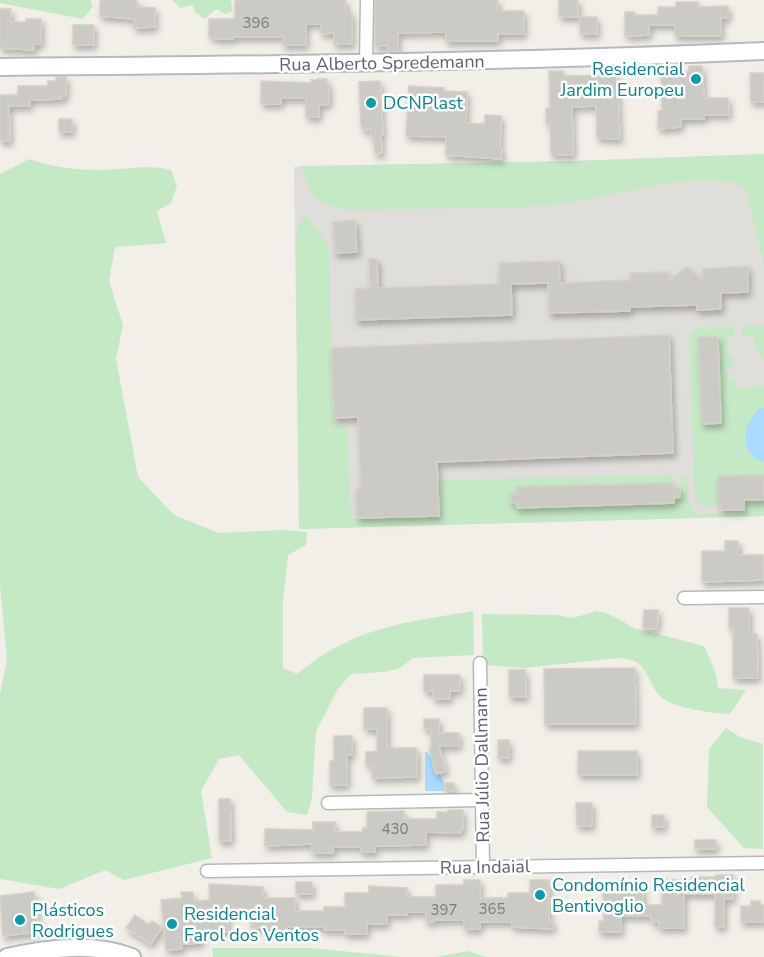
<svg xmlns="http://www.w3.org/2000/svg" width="764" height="957" font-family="'Nunito Sans',sans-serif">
	<defs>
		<filter id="shadow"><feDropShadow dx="2.5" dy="4.5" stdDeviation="3" flood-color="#0004"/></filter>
	</defs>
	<rect width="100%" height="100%" fill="#f1efe8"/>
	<!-- industrial -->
	<polygon fill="#e0deda" points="764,154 764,516 299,529 294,167 574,161"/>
	<!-- green -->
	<g fill="#c5e8c5">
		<polygon points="0,0 90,0 93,6 83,19 0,3"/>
		<polygon points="172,0 231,0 232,11 225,14 216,9 205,19 195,12 193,5 180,8"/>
		<path d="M764,154V265L746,190L733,182L704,180L673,182L563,204L523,207L351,210C316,204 312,200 301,166L574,161Z"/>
		<path d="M29,159C52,167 77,170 102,170C127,170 146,164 171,170L177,186L171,203L157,211L166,243L115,247L109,281L123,325L116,359L138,477L174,515L219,533L282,530L307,532L306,545L288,555L283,600V668L297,674C353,627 403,623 473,611L474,655L413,658L400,668L384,672L351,674L338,689L316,731L312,798L307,815L287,812L239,755L219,759L201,791L212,858L124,880L105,870L59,889L0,879V694L7,659L0,585V174Z"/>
		<path d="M306,216L318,230L329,248L333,425H347L351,518L439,516L438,480L673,475V483L517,487V494L510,495L511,503H516L517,508L673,503V498L680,497V475H683L688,480C688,493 685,507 699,514L744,513V500H764V516L299,529L296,240L300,221Z"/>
		<polygon points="764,325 764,362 756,347 753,336 743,336 742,326"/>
		<polygon points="733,326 734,336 727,337 727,355 734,355 734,367 728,368 728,380 735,380 736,388 764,386 764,475 718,477 719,506 698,505 695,498 689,336 696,328"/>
		<path d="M596,611L609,614L634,628L704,646L715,671L718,688L746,690L730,714C711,713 681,709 665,700C652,692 649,673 640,665C635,659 625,659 618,658L525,668L483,665L482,614L556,615L573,618Z"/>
		<polygon points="726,728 740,737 763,744 763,849 744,848 707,807 709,749"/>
		<polygon points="212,948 310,948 402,957 213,957"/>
		<polygon points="468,951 487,957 435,957"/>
	</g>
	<!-- water -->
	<g fill="#aadaff">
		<path d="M761,408H764V462C736,455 743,422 761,408Z"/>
		<polygon points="425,752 427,752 432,758 436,774 439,773 444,782 444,791 425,791"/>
	</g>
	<!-- building -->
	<g fill="#cccac5" stroke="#d6d1c6" stroke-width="1.5" filter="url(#shadow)">
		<polygon points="100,0 137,0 137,7 155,8 155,27 134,28 134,19 100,16"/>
		<polygon points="235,0 346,0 346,13 352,13 352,44 334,44 334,33 321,34 321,24 306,24 306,45 283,45 283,37 233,37 233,39 215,39 215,37 209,37 209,19 235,19"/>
		<polygon points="375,0 498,0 498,11 524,11 524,34 498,34 498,41 446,41 446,32 398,33 398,52 388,52 388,46 375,46"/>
		<rect x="559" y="0" width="19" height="17"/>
		<polygon points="676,2 698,2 698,7 728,6 728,18 721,18 721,36 675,36 675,25 649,25 649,35 625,36 625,12 634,12 634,15 658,15 658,7 676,7"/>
		<polygon points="0,9 11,9 10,22 26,22 26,19 41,19 41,44 34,44 34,50 0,48"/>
		<rect x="580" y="17" width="17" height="17"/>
		<rect x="73" y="25" width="21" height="20"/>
		<polygon points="689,66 702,66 704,98 728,98 729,115 704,115 704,119 681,119 681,127 658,129 658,111 662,111 661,72 689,71"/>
		<polygon points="549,71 563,71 564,76 617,75 620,139 597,138 596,106 572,107 573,155 551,154 550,123 546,123 546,108 550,108"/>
		<polygon points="750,73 764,73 764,102 751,102"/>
		<polygon points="56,77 66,77 66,96 62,96 62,99 30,100 30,106 9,106 10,141 0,141 0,95 18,95 18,86 48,86 48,81 56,81"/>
		<polygon points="318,79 327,79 327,84 329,84 329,104 319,105 319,117 306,117 306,98 281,98 281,104 261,104 261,81 311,83 311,80 318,80"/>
		<polygon points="380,81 383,135 381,135 382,153 375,154 373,136 370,136 370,129 363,130 361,125 359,82"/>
		<polygon points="409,86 444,88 444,91 467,92 466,123 485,124 485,115 501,116 500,149 502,149 502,159 446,155 446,137 406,136"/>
		<rect x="59" y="119" width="13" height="13"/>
		<polygon points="355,220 357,252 335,253 333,222"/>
		<polygon points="369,259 377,259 378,288 499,284 499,263 559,261 560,283 630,280 630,273 668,272 669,280 687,267 703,280 703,269 748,266 748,292 721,293 721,309 697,310 697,305 630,307 630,311 549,313 548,283 511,284 512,315 356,320 355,289 370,288"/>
		<polygon points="669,335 673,453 437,462 439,516 357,518 356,489 361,489 358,417 334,418 331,348"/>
		<polygon points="698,337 718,337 721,423 702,424"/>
		<polygon points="764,475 764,500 744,500 744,510 721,510 721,506 719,506 718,476"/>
		<polygon points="673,483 673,488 680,488 680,497 674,498 674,503 517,508 516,503 511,503 510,494 517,494 516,487"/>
		<polygon points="725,541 738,541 738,555 763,555 763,580 702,582 702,551 725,551"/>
		<polygon points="729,608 749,608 749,634 757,634 758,678 733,678 733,628 729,628"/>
		<polygon points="644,610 658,610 657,629 643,628"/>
		<polygon points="635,668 636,724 545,724 544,669"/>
		<polygon points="509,670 525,670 526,697 509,697"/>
		<polygon points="424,675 460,675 460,691 450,691 450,699 433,699 433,691 424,691"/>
		<polygon points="364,708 387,708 387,748 417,748 417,777 372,778 372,765 366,765 366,752 377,752 377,729 364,729"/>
		<polygon points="424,719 439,719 439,733 459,733 459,746 439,746 446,771 436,774 429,748 431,748 431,729 424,729"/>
		<polygon points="334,736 352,736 352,755 347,755 347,785 330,785 330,761 334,761"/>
		<rect x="498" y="740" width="11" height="18"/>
		<rect x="578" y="751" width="59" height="24"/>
		<rect x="445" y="783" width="9" height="8"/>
		<polygon points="219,799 230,799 231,841 219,841"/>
		<polygon points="576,803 592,803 592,826 577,826"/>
		<polygon points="448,810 463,810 463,829 461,829 461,833 426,832 426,845 375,846 375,852 361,852 361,847 333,847 333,853 312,853 312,844 265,846 265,829 313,830 313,822 335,822 335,832 363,832 363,828 367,828 367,812 404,811 404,819 437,819 437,812 448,812"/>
		<rect x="652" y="815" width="12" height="12"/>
		<rect x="695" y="840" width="21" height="9"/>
		<polygon points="716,875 733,875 733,899 724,899 724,927 715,927 715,894 684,894 684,928 659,928 659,922 651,922 651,916 621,916 621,932 599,932 599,921 604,921 603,883 619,883 619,887 643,887 643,905 662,905 662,880 691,880 691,877 716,877"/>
		<polygon points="464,880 480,880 480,898 508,898 508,893 530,893 530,880 549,880 549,921 553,921 553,929 512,927 512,922 480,922 480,929 464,929 464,920 434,920 434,922 426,922 426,912 407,912 407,915 387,915 387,924 367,924 367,934 345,934 345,930 324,930 324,927 287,927 287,933 274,933 274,928 251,928 251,913 227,913 228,932 201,933 201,943 181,944 182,949 166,950 161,900 182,898 181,892 193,892 194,901 210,900 209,884 263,887 263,898 295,898 295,911 324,911 324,907 345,907 345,893 369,893 369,886 407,888 407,897 436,897 436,885 464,885"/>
		<rect x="296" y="882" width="16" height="12"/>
		<polygon points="34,892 39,932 3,936 0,896"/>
		<polygon points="751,901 760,901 760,905 764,905 764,922 741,922 741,906 751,906"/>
		<polygon points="135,915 149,925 152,921 162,927 151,944 126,928"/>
	</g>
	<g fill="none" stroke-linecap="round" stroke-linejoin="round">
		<defs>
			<g id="street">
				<polyline points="366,64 367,0"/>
				<polyline points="684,598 764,597"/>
				<polyline points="480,663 483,867"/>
				<polyline points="328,803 482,800"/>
				<polyline points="207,871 764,863"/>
			</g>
			<g id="secondary">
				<path d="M0,67C255,65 509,62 764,51"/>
				<path d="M7,957C48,948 92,942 132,957"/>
			</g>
		</defs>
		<!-- street casing -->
		<use href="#street" stroke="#b5b8bc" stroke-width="15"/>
		<!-- secondary casing -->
		<use href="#secondary" stroke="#b6babf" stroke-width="20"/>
		<!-- street -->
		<use href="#street" stroke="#fff" stroke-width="12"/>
		<!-- secondary -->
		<use href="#secondary" stroke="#fff" stroke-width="16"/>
	</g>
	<!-- markers -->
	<g fill="#0f9aa8" stroke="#fff" stroke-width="2">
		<circle cx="696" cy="79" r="6"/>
		<circle cx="371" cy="103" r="6"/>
		<circle cx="540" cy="895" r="6"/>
		<circle cx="20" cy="920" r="6"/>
		<circle cx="172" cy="924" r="6"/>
	</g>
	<g text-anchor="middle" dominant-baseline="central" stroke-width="5" stroke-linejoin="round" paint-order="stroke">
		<!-- number labels -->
		<g font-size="15" fill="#7a7d7f">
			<text x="256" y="23">396</text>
			<text x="395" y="829">430</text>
			<text x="492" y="909">365</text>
			<text x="444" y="910">397</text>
		</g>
		<!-- street labels -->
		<g font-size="18" fill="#5f6368" stroke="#fff">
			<text transform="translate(382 63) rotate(-1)">Rua Alberto Spredemann</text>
			<text transform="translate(482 765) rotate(-91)">Rua Júlio Dallmann</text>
			<text transform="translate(485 867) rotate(-1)">Rua Indaial</text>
		</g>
		<!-- culture labels -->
		<g font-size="18" fill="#0d838f" stroke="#fff" text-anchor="start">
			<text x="684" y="69" text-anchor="end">Residencial<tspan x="684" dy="21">Jardim Europeu</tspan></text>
			<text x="383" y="103">DCNPlast</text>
			<text x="552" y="885">Condomínio Residencial<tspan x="552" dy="21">Bentivoglio</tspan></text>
			<text x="32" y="910">Plásticos<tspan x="32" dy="21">Rodrigues</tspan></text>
			<text x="184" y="914">Residencial<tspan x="184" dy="21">Farol dos Ventos</tspan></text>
		</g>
	</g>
</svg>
